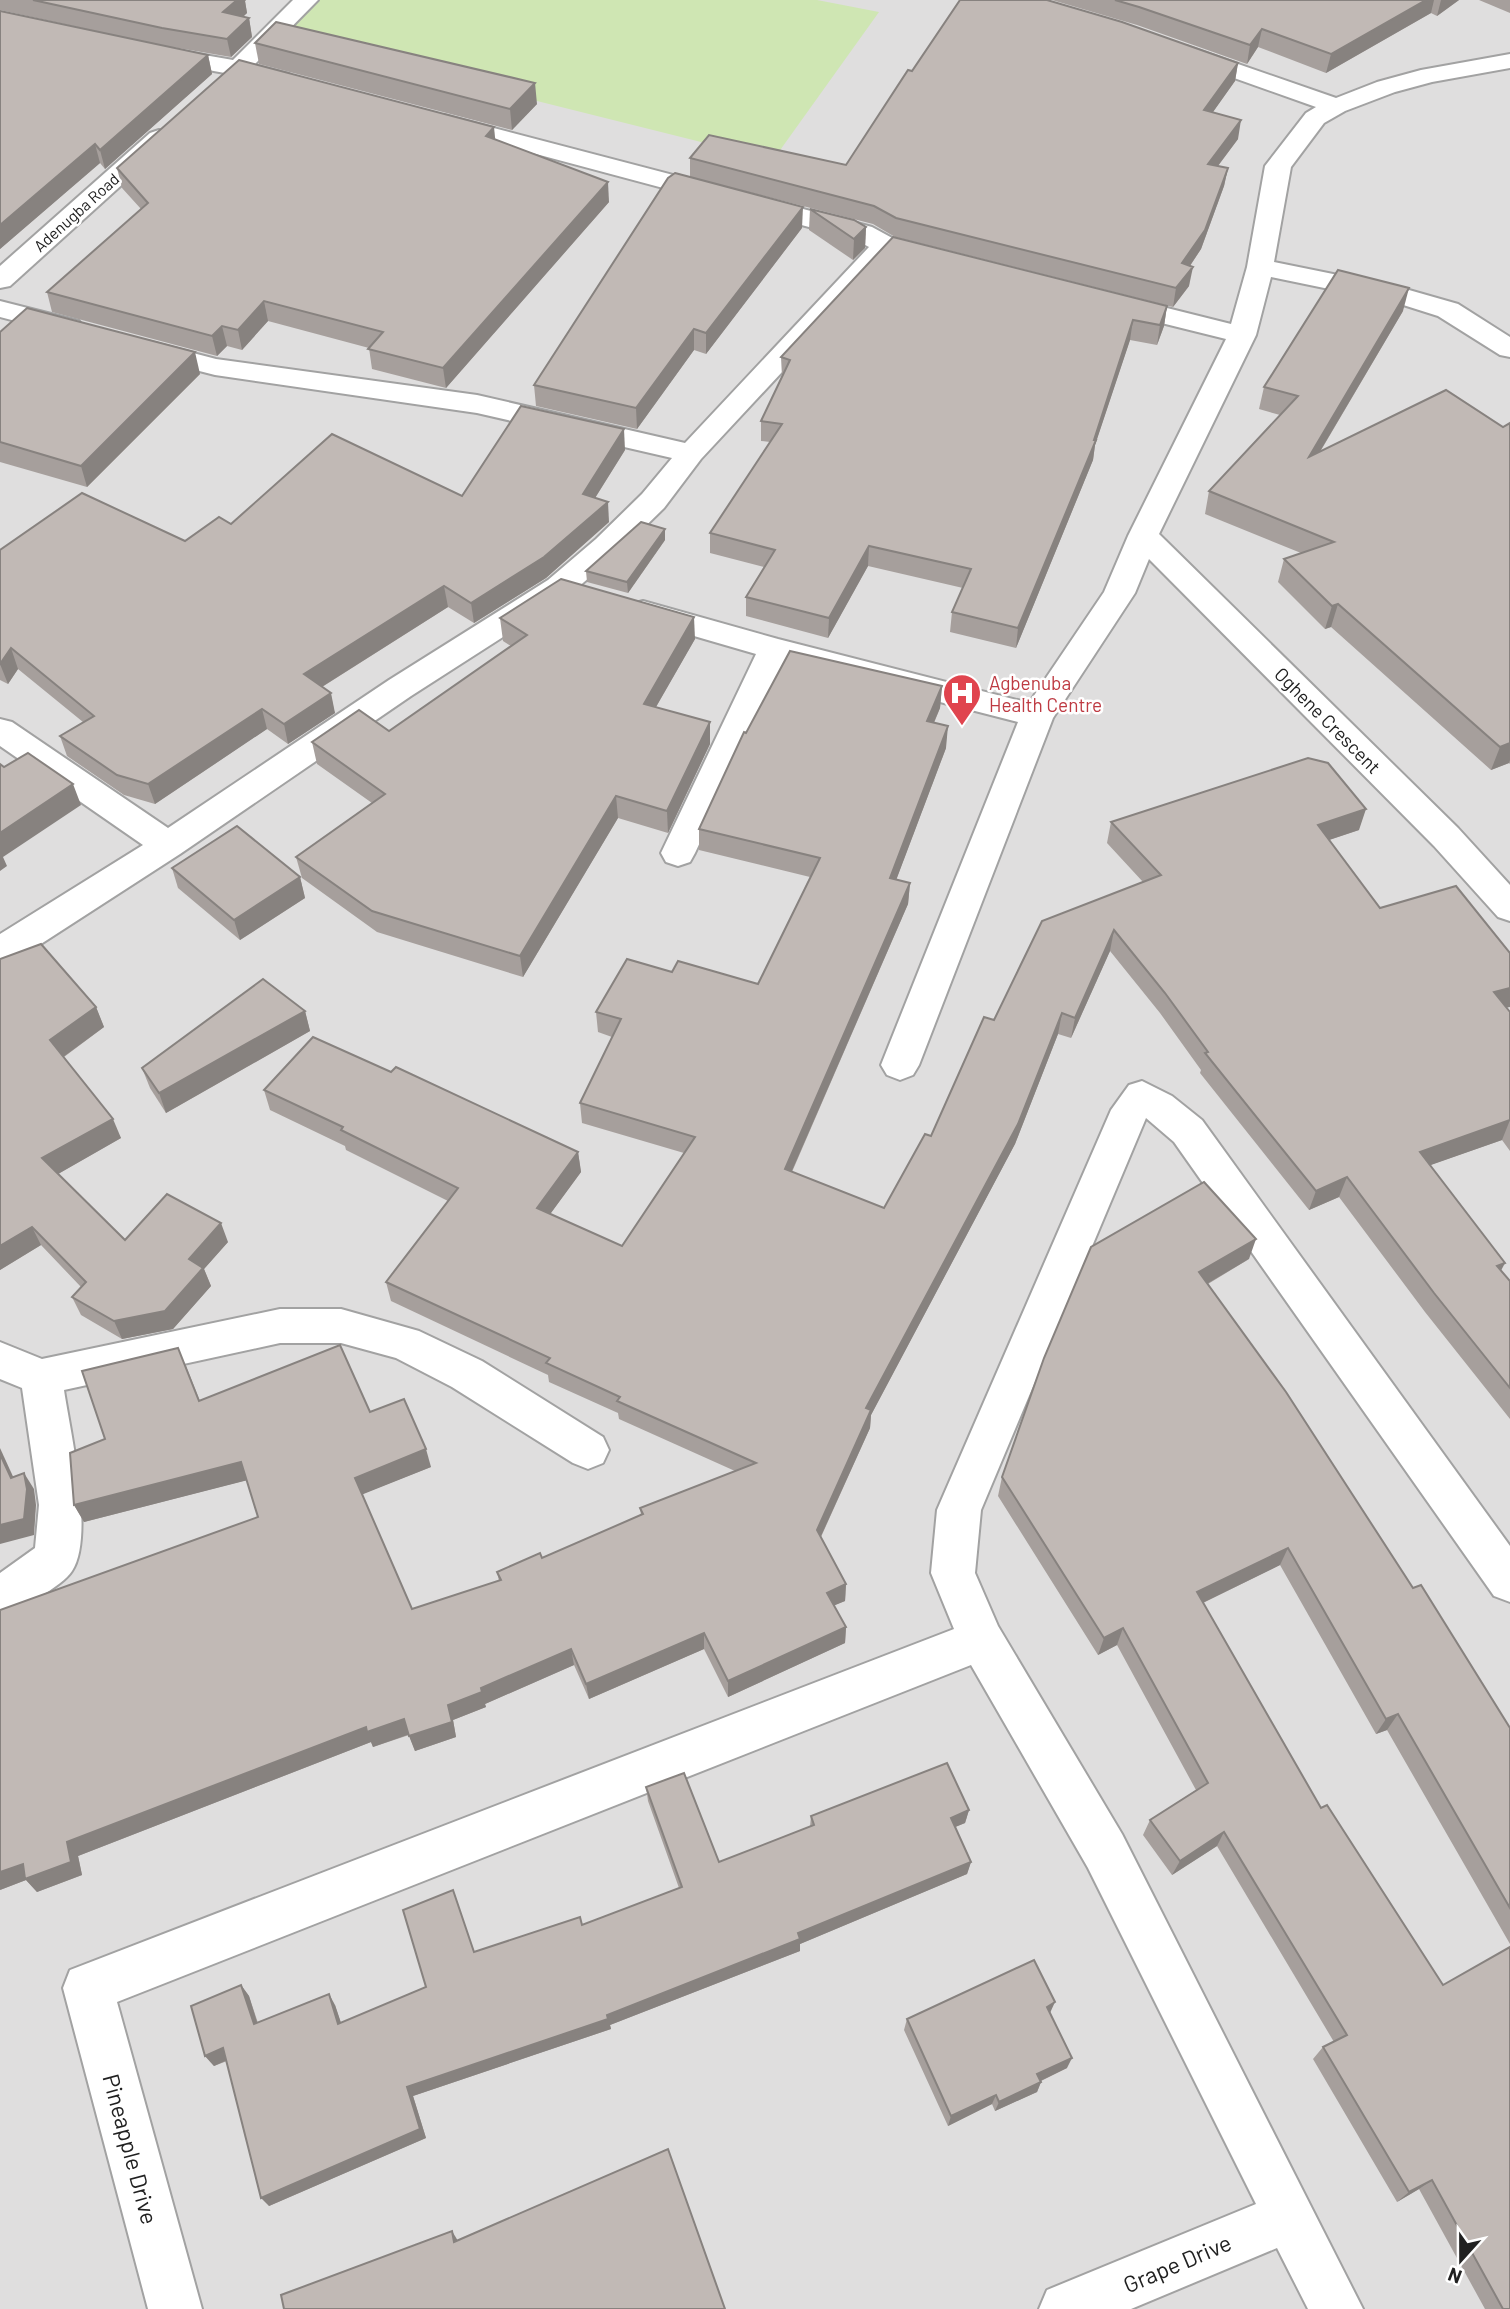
<svg xmlns="http://www.w3.org/2000/svg" width="1510" height="2309" font-family="Barlow,sans-serif">
	<rect width="100%" height="100%" fill="#f1ede8"/>
	<!-- residential -->
	<polygon fill="#dfdede" points="0,0 1510,0 1510,2309 0,2309 0,288 5,283 0,280"/>
	<!-- grass -->
	<polygon fill="#cfe6b3" points="313,0 817,0 879,12 773,160 277,36"/>
	<g fill="none" stroke-linecap="round" stroke-linejoin="round">
		<defs>
			<g id="minor">
				<polygon points="293,0 318,0 254,65 289,74 292,79 289,84 280,86 236,75 158,61 150,59 146,54 150,49 158,47 233,60"/>
				<polygon points="1186,46 1336,98 1377,82 1421,70 1510,54 1510,68 1432,82 1395,92 1345,111 1324,123 1291,167 1274,262 1402,288 1458,304 1510,337 1510,357 1500,355 1438,316 1397,303 1271,277 1256,335 1159,534 1458,828 1510,885 1510,921 1498,917 1434,846 1149,559 1135,593 1053,718 919,1065 913,1075 900,1080 887,1075 881,1065 1018,722 784,662 695,853 690,862 678,866 666,862 661,853 756,654 632,618 627,611 632,604 643,601 778,639 1029,703 1104,592 1128,536 1226,339 1105,309 1101,303 1105,297 1115,295 1231,324 1247,267 1265,166 1306,113 1316,107 1178,58 1174,53 1178,48"/>
				<polygon points="444,115 872,227 894,239 944,252 948,258 944,264 935,266 891,255 701,459 664,508 618,553 570,594 411,696 180,854 13,962 0,965 0,934 143,845 0,746 0,719 12,722 168,828 389,680 548,580 596,539 642,494 672,458 477,413 215,375 137,355 133,349 137,343 147,341 216,359 477,395 685,443 869,247 854,239 435,127 432,122 435,117"/>
				<polygon points="159,130 168,133 172,138 168,143 10,286 0,288 0,266 150,133"/>
				<polygon points="0,301 79,321 83,327 79,333 69,335 0,317"/>
				<polygon points="1142,1081 1172,1096 1202,1120 1510,1546 1510,1602 1494,1596 1174,1142 1146,1118 981,1510 975,1573 998,1626 1122,1834 1363,2309 1308,2309 1277,2248 1131,2309 1039,2309 1047,2290 1256,2204 1088,1868 971,1665 117,2002 202,2309 148,2309 63,1988 70,1970 954,1629 931,1573 937,1510 1111,1110 1129,1085"/>
				<path d="M280,1309H341L419,1331L482,1361L603,1437L609,1450L603,1463L588,1469L573,1463L452,1387L396,1358L341,1343H280L64,1390C70,1431 95,1536 72,1571C62,1587 19,1609 0,1616V1573L35,1548L39,1505L22,1388L0,1379V1342L42,1359Z"/>
			</g>
		</defs>
		<!-- minor casing -->
		<use href="#minor" stroke="#a2a2a2" stroke-width="4"/>
		<!-- minor -->
		<use href="#minor" fill="#fff" fill-rule="evenodd"/>
	</g>
	<!-- wall -->
	<g fill="#a69f9c">
		<polygon points="0,0 246,0 245,1 247,13 243,17 249,18 252,37 231,57 172,47 208,55 212,74 105,169 100,163 0,249 0,11 132,39 0,10"/>
		<polygon points="1052,0 1459,0 1437,16 1431,13 1326,73 1258,47 1247,64 1137,25"/>
		<polygon points="1479,0 1510,0 1510,13"/>
		<polygon points="255,43 537,104 512,130 259,64"/>
		<polygon points="1238,63 1235,81 1212,113 1238,139 1218,166 1228,168 1224,186 1201,249 1190,266 1189,286 1173,307 895,237 873,224 690,177 690,158 846,165"/>
		<polygon points="495,139 609,202 446,388 372,369 369,348 268,321 242,350 227,346 217,356 52,312 47,292 141,209 122,188 117,168"/>
		<polygon points="810,209 866,227 865,248 853,260 809,230"/>
		<polygon points="802,228 706,354 694,350 637,429 536,406 534,385"/>
		<polygon points="1167,306 1164,326 1157,345 1130,340 1095,445 1093,460 1016,648 950,632 952,612 963,588 868,566 828,638 746,616 746,597 764,567 710,553 710,533 770,442 761,441 761,421 782,377 781,357"/>
		<polygon points="1403,311 1320,452 1503,427 1510,423 1510,764 1509,763 1491,770 1331,627 1325,629 1278,582 1284,559 1301,553 1205,514 1209,491 1280,415 1259,409 1264,387"/>
		<polygon points="0,332 200,374 87,487 0,462"/>
		<polygon points="625,450 595,498 609,522 546,578 474,623 448,607 322,687 335,713 288,744 267,729 155,804 124,795 67,756 60,736 83,722 18,669 8,684 0,680 0,550 185,541 231,524 462,496"/>
		<polygon points="665,540 628,593 587,582 586,571"/>
		<polygon points="500,618 695,639 656,707 710,722 710,744 668,833 618,818 523,977 377,932 302,878 296,857 372,803 317,764 312,742 389,731 511,646 503,641"/>
		<polygon points="942,686 940,708 934,723 946,748 896,880 910,883 908,904 792,1172 884,1208 931,1136 994,1020 1143,882 1107,843 1111,822 1359,830 1329,840 1380,908 1506,1007 1510,1012 1510,1151 1502,1140 1430,1165 1501,1270 1510,1281 1510,1419 1425,1312 1339,1197 1309,1210 1200,1073 1201,1070 1160,1013 1110,951 1071,1038 1058,1034 1015,1144 871,1415 870,1428 821,1537 846,1584 845,1601 834,1605 846,1627 845,1643 728,1697 704,1649 589,1699 574,1665 485,1704 486,1707 453,1720 456,1737 415,1751 409,1735 373,1747 371,1742 78,1856 82,1875 37,1892 26,1880 0,1890 258,1517 247,1480 84,1522 74,1505 105,1439 186,1366 200,1401 370,1412 431,1467 362,1494 412,1609 499,1581 497,1572 542,1558 641,1515 640,1508 735,1471 619,1419 618,1413 549,1382 548,1375 391,1301 386,1282 448,1201 346,1150 345,1146 270,1110 264,1090 391,1072 578,1152 581,1172 550,1214 622,1246 684,1153 582,1123 580,1103 612,1037 598,1032 596,1012 672,972 758,984 810,877 699,850 699,829 746,733"/>
		<polygon points="172,868 300,877 305,898 240,940 178,888"/>
		<polygon points="0,959 96,1007 104,1027 64,1057 121,1138 58,1174 125,1240 228,1242 204,1269 211,1286 173,1329 122,1339 81,1315 72,1297 81,1287 41,1245 0,1270"/>
		<polygon points="305,1011 310,1031 166,1113 150,1088 142,1068"/>
		<polygon points="1249,1259 1208,1284 1413,1588 1510,1728 1510,1944 1387,1730 1376,1734 1280,1565 1203,1603 1510,2309 1485,2309 1419,2189 1397,2202 1313,2059 1323,2047 1334,2042 1217,1846 1172,1875 1143,1835 1150,1820 1196,1790 1117,1645 1098,1655 998,1496 1002,1477 1044,1358"/>
		<polygon points="646,1787 719,1862 810,1827 811,1816 969,1810 965,1823 955,1827 971,1862 967,1874 800,1944 800,1951 610,2025 611,2029 413,2096 426,2138 269,2206 227,2061 214,2066 205,2056 241,1985 249,1996 258,2023 335,2005 341,2023 426,1987 475,1952 582,1925 679,1888 648,1801"/>
		<polygon points="907,2019 1067,2068 1041,2081 1041,2082 1037,2092 995,2111 992,2104 948,2126 904,2030"/>
	</g>
	<!-- shaded-wall -->
	<g fill="#87827f">
		<polygon points="233,0 246,0 245,1 247,13 227,31 223,12"/>
		<polygon points="1426,0 1434,0 1431,13 1326,73 1331,54"/>
		<polygon points="1441,0 1459,0 1437,16"/>
		<polygon points="249,18 252,37 231,57 227,39"/>
		<polygon points="1262,29 1258,47 1247,64 1250,45"/>
		<polygon points="208,55 212,74 105,169 100,150"/>
		<polygon points="1238,63 1235,81 1201,129 1204,110"/>
		<polygon points="535,83 537,104 512,130 510,109"/>
		<polygon points="1241,120 1238,139 1205,183 1208,164"/>
		<polygon points="494,127 496,147 486,136"/>
		<polygon points="95,144 100,163 0,249 0,225"/>
		<polygon points="1228,168 1224,186 1201,249 1179,282 1182,263"/>
		<polygon points="608,182 609,202 446,388 443,368"/>
		<polygon points="803,207 802,228 706,354 706,333"/>
		<polygon points="866,227 865,248 853,260 854,239"/>
		<polygon points="1193,267 1189,286 1173,307 1176,288"/>
		<polygon points="1409,288 1403,311 1303,480 1309,457"/>
		<polygon points="264,301 268,321 242,350 238,330"/>
		<polygon points="1167,306 1164,326 1157,345 1160,325"/>
		<polygon points="1133,320 1130,340 1095,445 1093,460 1016,648 1018,628 1094,440"/>
		<polygon points="222,326 227,346 217,356 212,336"/>
		<polygon points="694,329 694,350 637,429 636,408"/>
		<polygon points="195,352 200,374 87,487 81,466"/>
		<polygon points="624,429 625,450 585,514 583,494"/>
		<polygon points="608,502 609,522 546,578 474,623 471,603"/>
		<polygon points="665,529 665,540 628,593 627,582"/>
		<polygon points="869,546 868,566 828,638 829,618"/>
		<polygon points="444,586 448,607 309,695 304,674"/>
		<polygon points="1338,604 1331,627 1325,629 1332,606"/>
		<polygon points="694,617 695,639 645,726 644,704"/>
		<polygon points="11,648 18,669 8,684 0,664"/>
		<polygon points="942,686 940,708 925,743 927,721"/>
		<polygon points="331,693 335,713 288,744 284,724"/>
		<polygon points="262,709 267,729 155,804 148,784"/>
		<polygon points="710,722 710,744 668,833 667,811"/>
		<polygon points="948,726 946,748 889,899 890,878"/>
		<polygon points="1510,743 1510,760 1509,763 1491,770 1500,747"/>
		<polygon points="73,784 81,805 3,857 7,866 0,871 0,833"/>
		<polygon points="616,796 618,818 523,977 520,956"/>
		<polygon points="1366,809 1359,830 1311,846 1318,825"/>
		<polygon points="300,877 305,898 240,940 234,920"/>
		<polygon points="910,883 908,904 784,1189 785,1169"/>
		<polygon points="1114,930 1110,951 1071,1038 1075,1018"/>
		<polygon points="1510,988 1510,1007 1485,1012 1494,992"/>
		<polygon points="96,1007 104,1027 59,1060 50,1040"/>
		<polygon points="305,1011 310,1031 166,1113 159,1093"/>
		<polygon points="1062,1013 1058,1034 1015,1144 871,1415 870,1428 816,1547 817,1530 866,1408"/>
		<polygon points="113,1119 121,1138 51,1178 42,1158"/>
		<polygon points="1510,1120 1502,1140 1411,1172 1420,1152"/>
		<polygon points="578,1152 581,1172 540,1228 537,1208"/>
		<polygon points="1347,1177 1339,1197 1309,1210 1316,1191"/>
		<polygon points="221,1223 228,1242 204,1269 211,1286 173,1329 122,1339 114,1321 189,1259"/>
		<polygon points="32,1227 41,1245 0,1270 0,1246"/>
		<polygon points="1256,1239 1249,1259 1193,1292 1199,1272"/>
		<polygon points="1505,1263 1495,1282 1497,1266"/>
		<polygon points="0,1448 21,1494 11,1478 0,1454"/>
		<polygon points="426,1449 431,1467 361,1495 355,1478"/>
		<polygon points="241,1462 248,1480 84,1522 74,1505"/>
		<polygon points="24,1473 34,1489 36,1505 34,1535 0,1544 0,1525"/>
		<polygon points="1288,1548 1280,1565 1190,1609 1197,1592"/>
		<polygon points="846,1584 845,1601 826,1609 827,1593"/>
		<polygon points="846,1627 845,1643 728,1697 728,1681"/>
		<polygon points="1123,1628 1117,1645 1098,1655 1104,1638"/>
		<polygon points="704,1633 704,1649 589,1699 586,1684"/>
		<polygon points="571,1649 574,1665 485,1704 486,1707 453,1720 456,1737 415,1751 409,1736 448,1705 481,1688"/>
		<polygon points="1398,1714 1387,1730 1376,1734 1386,1719"/>
		<polygon points="404,1719 410,1734 373,1747 371,1742 78,1856 82,1875 37,1892 26,1880 0,1890 0,1872 67,1842 366,1727"/>
		<polygon points="969,1810 965,1823 948,1830 951,1818"/>
		<polygon points="1224,1832 1217,1846 1172,1875 1180,1861"/>
		<polygon points="971,1862 967,1874 800,1944 800,1951 610,2025 611,2029 413,2096 426,2138 269,2206 261,2198 407,2087 607,2015 798,1933"/>
		<polygon points="241,1985 249,1996 261,2035 254,2024"/>
		<polygon points="329,1994 335,2005 345,2035 338,2024"/>
		<polygon points="1055,2002 1050,2013 1047,2007"/>
		<polygon points="223,2048 232,2058 214,2066 205,2056"/>
		<polygon points="1072,2058 1067,2068 1032,2085 1037,2074"/>
		<polygon points="1041,2082 1037,2092 995,2111 999,2102"/>
		<polygon points="996,2095 992,2104 948,2126 951,2116"/>
		<polygon points="1432,2180 1419,2189 1397,2202 1409,2192"/>
		<polygon points="452,2231 458,2241 454,2242"/>
	</g>
	<!-- building -->
	<g fill="#c1b9b5" stroke="#87827f" stroke-width="2">
		<polygon points="33,0 237,0 223,12 249,18 227,39 162,28"/>
		<polygon points="960,0 1047,0 1122,22 1238,63 1204,110 1241,120 1208,164 1228,168 1205,230 1182,263 1193,267 1176,288 896,218 874,206 690,158 709,135 846,165 908,70 912,71"/>
		<polygon points="1115,0 1426,0 1331,54 1262,29 1250,45 1139,7"/>
		<polygon points="0,11 208,55 100,150 95,144 0,225"/>
		<polygon points="276,22 535,83 510,109 255,43"/>
		<polygon points="239,60 494,127 486,136 608,182 443,368 368,349 383,332 264,301 238,330 222,326 212,336 47,292 148,203 117,168"/>
		<polygon points="675,173 803,207 706,333 694,329 636,408 534,385 668,178"/>
		<polygon points="810,209 854,220 866,227 854,239"/>
		<polygon points="893,237 1167,306 1160,325 1133,320 1094,440 1096,440 1018,628 952,612 971,569 869,546 829,618 746,597 775,550 710,533 782,424 761,421 790,360 781,357"/>
		<polygon points="1338,270 1409,288 1309,457 1446,390 1503,427 1510,423 1510,743 1500,747 1338,604 1332,606 1284,559 1334,542 1209,491 1298,396 1264,387"/>
		<polygon points="27,308 195,352 81,466 0,442 0,332"/>
		<polygon points="521,406 624,429 583,494 608,502 544,557 471,603 444,586 304,674 331,693 284,724 262,709 148,784 117,775 60,736 94,716 11,648 0,664 0,550 82,493 185,541 219,517 231,524 332,434 462,496"/>
		<polygon points="641,522 665,529 627,582 586,571"/>
		<polygon points="561,579 694,617 644,704 710,722 667,811 616,796 520,956 372,911 296,857 385,794 312,742 359,710 389,731 527,635 500,618"/>
		<polygon points="790,651 942,686 927,721 948,726 890,878 910,883 785,1169 884,1208 925,1134 931,1136 984,1017 994,1020 1042,921 1161,875 1111,822 1308,758 1328,763 1366,809 1318,825 1380,908 1456,886 1510,953 1510,988 1494,992 1510,1012 1510,1120 1420,1152 1505,1263 1497,1266 1510,1281 1510,1388 1434,1293 1347,1177 1316,1191 1205,1053 1208,1052 1165,993 1114,930 1075,1018 1062,1013 1018,1124 866,1408 871,1410 817,1530 846,1584 827,1593 846,1627 728,1681 704,1633 586,1684 571,1649 481,1688 482,1692 448,1705 452,1722 409,1736 404,1719 367,1732 366,1727 67,1842 71,1862 25,1879 23,1864 0,1872 0,1610 258,1517 241,1462 74,1505 70,1453 105,1439 82,1371 178,1348 199,1401 340,1345 370,1412 404,1399 426,1449 355,1478 412,1609 501,1580 497,1572 540,1553 542,1558 643,1514 640,1508 756,1463 617,1401 620,1397 546,1363 550,1358 386,1282 458,1188 341,1130 343,1127 264,1090 313,1037 391,1072 396,1067 578,1152 537,1208 622,1246 695,1137 580,1103 621,1019 596,1012 627,959 672,972 678,961 758,984 820,858 699,829 744,732 746,733"/>
		<polygon points="28,753 73,784 0,833 0,764 4,767"/>
		<polygon points="237,826 300,877 234,920 172,868"/>
		<polygon points="41,944 96,1007 50,1040 113,1119 42,1158 125,1240 167,1194 221,1223 189,1259 203,1268 165,1311 114,1321 72,1297 86,1282 32,1227 0,1246 0,959"/>
		<polygon points="263,979 305,1011 159,1093 142,1068"/>
		<polygon points="1204,1182 1256,1239 1199,1272 1286,1392 1413,1588 1421,1585 1510,1728 1510,1908 1398,1714 1386,1719 1288,1548 1197,1592 1321,1808 1327,1805 1443,1985 1510,1947 1510,2309 1503,2309 1432,2180 1409,2192 1323,2047 1347,2035 1224,1832 1180,1861 1150,1820 1208,1783 1123,1628 1104,1638 1002,1477 1044,1358 1091,1247"/>
		<polygon points="0,1454 11,1478 24,1473 27,1489 24,1519 0,1525"/>
		<polygon points="947,1763 969,1810 951,1818 971,1862 798,1933 800,1939 607,2015 608,2019 407,2087 420,2129 261,2198 223,2048 205,2056 191,2006 241,1985 254,2024 329,1994 338,2024 426,1987 403,1910 453,1890 474,1952 580,1917 582,1925 682,1887 646,1787 684,1773 719,1862 814,1825 811,1816"/>
		<polygon points="1034,1960 1055,2002 1047,2007 1072,2058 1037,2074 1041,2082 999,2102 996,2095 951,2116 907,2019"/>
		<polygon points="668,2149 725,2309 284,2309 281,2295 452,2231 454,2242"/>
	</g>
	<!-- icons -->
	<defs>
		<symbol id="hospital-pin" viewBox="-11 -11 22 30"><path d="M0 17L-7.5 6A9.5 9.5 0 1 1 7.5 6Z" fill="#e0444e" stroke="#fff"/><path d="M-5-5h3v3.5h4V-5h3V5h-3V1.5h-4V5h-3Z" fill="#fff"/></symbol>
	</defs>
	<g fill-rule="evenodd">
		<use href="#hospital-pin" x="940" y="671" width="44" height="60"/>
	</g>
	<g text-anchor="middle" dominant-baseline="central" stroke-width="5" stroke-linejoin="round" paint-order="stroke">
		<!-- far-street labels -->
		<g font-size="16" fill="#212121" stroke="#fff">
			<text transform="translate(76 212) rotate(-42)">Adenugba Road</text>
		</g>
		<!-- health labels -->
		<g font-size="19" fill="#be3a42" stroke="#fff" text-anchor="start">
			<text x="989" y="682">Agbenuba<tspan x="989" dy="22">Health Centre</tspan></text>
		</g>
		<!-- street labels -->
		<g font-size="19" fill="#212121" stroke="#fff">
			<text transform="translate(1328 720) rotate(45)">Oghene Crescent</text>
		</g>
		<!-- near-street labels -->
		<g font-size="23" fill="#212121" stroke="#fff">
			<text transform="translate(131 2149) rotate(75)">Pineapple Drive</text>
			<text transform="translate(1177 2263) rotate(-23)">Grape Drive</text>
		</g>
	</g>
	<!-- north arrow -->
	<g transform="translate(1461 2260) rotate(201)" stroke="#ffffff" stroke-width="5" paint-order="stroke">
	<path d="M0-5L12 26L0 18L-12 26Z" fill="#212121"/>
	<text y="-10" font-size="19" font-weight="bold" text-anchor="middle" fill="#212121">N</text>
	</g>
</svg>
